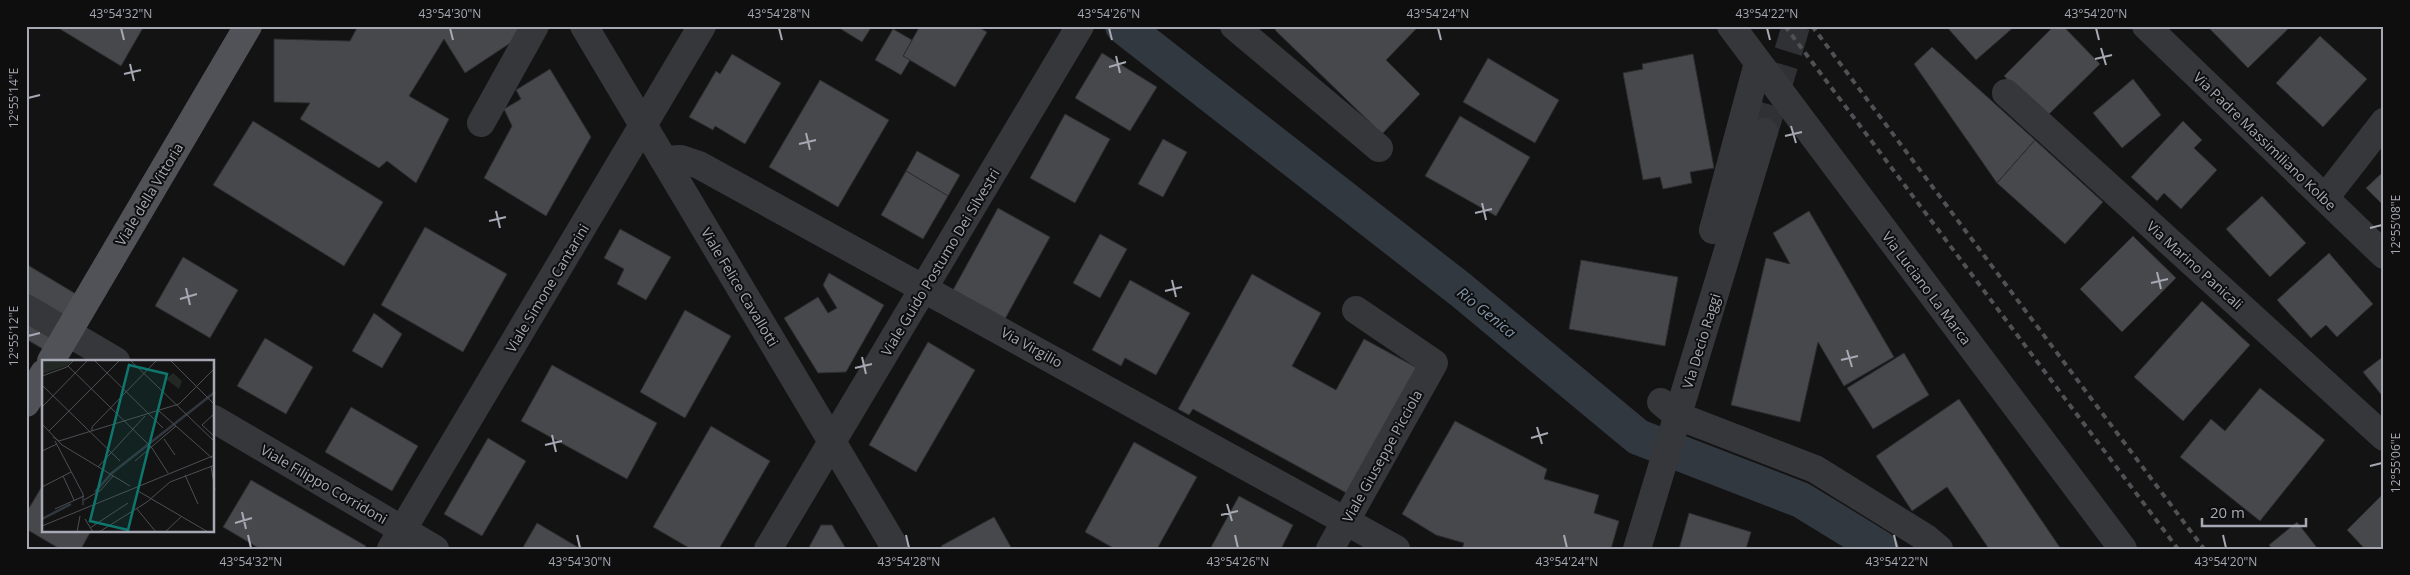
<svg xmlns="http://www.w3.org/2000/svg" width="2410" height="575" font-family="'Open Sans',sans-serif">
	<rect width="100%" height="100%" fill="#131314"/>
	<g fill="none" stroke-linecap="round" stroke-linejoin="round">
		<!-- canal -->
		<polyline stroke="#32383f" stroke-width="36" points="1123,26 1461,290 1638,437 1801,500 1881,549"/>
	</g>
	<!-- building -->
	<g fill="#47484c" stroke="#2d2d30">
		<polygon points="55,26 144,26 121,66"/>
		<polygon points="358,26 519,26 524,34 465,73 444,39 409,96 449,119 416,183 387,161 379,168 300,119 310,103 274,102 274,39 350,41"/>
		<polygon points="836,26 872,26 862,42"/>
		<polygon points="920,26 976,26 987,32 955,87 903,56"/>
		<polygon points="1279,26 1419,26 1386,60 1420,94 1382,134 1275,30"/>
		<polygon points="1946,26 2015,26 1976,60"/>
		<polygon points="2054,26 2063,26 2100,64 2045,118 2004,76"/>
		<polygon points="2207,26 2291,26 2248,68"/>
		<polygon points="893,29 912,40 903,56 910,60 901,75 875,60"/>
		<polygon points="2320,36 2367,79 2323,127 2276,83"/>
		<polygon points="1932,47 2035,140 1997,183 1914,64"/>
		<polygon points="1102,53 1157,87 1130,131 1075,98"/>
		<polygon points="732,54 781,83 745,144 715,126 713,130 689,117 716,71 720,74"/>
		<polygon points="1693,54 1714,168 1690,172 1692,183 1663,189 1660,177 1643,180 1623,73 1643,69 1642,64"/>
		<polygon points="1488,58 1559,100 1535,143 1463,102"/>
		<polygon points="550,69 591,137 546,216 484,178 512,126 504,109 521,99 516,90"/>
		<polygon points="2133,79 2161,115 2122,148 2093,113"/>
		<polygon points="820,80 889,120 838,207 769,167"/>
		<polygon points="1065,114 1110,139 1075,203 1030,178"/>
		<polygon points="1460,116 1530,157 1496,216 1425,176"/>
		<polygon points="253,121 383,202 344,266 213,185"/>
		<polygon points="2183,121 2202,140 2194,148 2217,170 2181,209 2164,193 2157,201 2131,177"/>
		<polygon points="1163,139 1187,152 1163,197 1138,184"/>
		<polygon points="2035,140 2103,202 2065,244 1997,183"/>
		<polygon points="917,151 960,175 948,196 906,171"/>
		<polygon points="906,171 948,196 923,239 881,215"/>
		<polygon points="2384,171 2384,206 2366,188"/>
		<polygon points="2262,196 2306,243 2270,277 2226,229"/>
		<polygon points="998,208 1050,237 1005,319 953,290"/>
		<polygon points="1809,211 1894,357 1844,386 1818,342 1800,422 1731,405 1766,258 1790,264 1773,233"/>
		<polygon points="425,227 507,274 463,352 381,305"/>
		<polygon points="620,229 671,257 646,300 617,284 624,269 604,258"/>
		<polygon points="1100,234 1127,249 1100,298 1073,283"/>
		<polygon points="2133,236 2176,278 2122,332 2080,289"/>
		<polygon points="2329,253 2373,304 2337,337 2326,325 2311,338 2277,300"/>
		<polygon points="183,257 238,290 210,338 155,306"/>
		<polygon points="1581,260 1678,277 1665,346 1569,329"/>
		<polygon points="26,264 86,300 53,355 26,339"/>
		<polygon points="829,273 884,305 846,372 818,373 784,318 818,297 828,313 837,308 823,285"/>
		<polygon points="1252,274 1321,313 1292,366 1336,390 1364,339 1421,370 1352,496 1193,409 1189,415 1178,409"/>
		<polygon points="1130,280 1190,313 1156,375 1125,358 1121,366 1092,350"/>
		<polygon points="2202,301 2250,345 2183,421 2134,377"/>
		<polygon points="685,310 731,336 685,418 640,392"/>
		<polygon points="374,313 402,334 382,368 352,351"/>
		<polygon points="265,338 313,367 286,414 237,386"/>
		<polygon points="928,342 975,370 916,472 869,445"/>
		<polygon points="1904,353 1929,395 1873,429 1847,388"/>
		<polygon points="2384,356 2384,398 2363,372"/>
		<polygon points="552,365 657,423 627,479 521,421"/>
		<polygon points="2260,388 2325,440 2260,521 2180,457 2211,419 2225,431"/>
		<polygon points="1959,399 2061,549 1989,549 1947,487 1912,511 1876,456"/>
		<polygon points="351,407 418,446 392,491 325,452"/>
		<polygon points="1455,421 1547,469 1544,479 1599,495 1594,513 1619,521 1611,549 1462,549 1464,543 1436,535 1402,514"/>
		<polygon points="711,426 770,461 719,549 691,549 653,527"/>
		<polygon points="488,438 526,461 482,536 444,514"/>
		<polygon points="1134,442 1197,477 1157,549 1115,549 1085,532"/>
		<polygon points="251,480 366,546 364,549 260,549 223,527"/>
		<polygon points="44,483 44,531 91,531 81,549 60,549 26,529 26,513"/>
		<polygon points="2384,493 2384,549 2365,549 2347,530"/>
		<polygon points="1239,496 1293,525 1281,549 1210,549"/>
		<polygon points="1689,513 1751,532 1746,549 1679,549"/>
		<polygon points="994,517 1012,549 942,549 941,546"/>
		<polygon points="2297,522 2318,549 2272,549 2269,545"/>
		<polygon points="537,523 581,549 522,549"/>
		<polygon points="821,525 832,525 846,549 808,549"/>
	</g>
	<g fill="none" stroke-linecap="round" stroke-linejoin="round">
		<!-- minor-tunnel -->
		<polyline stroke="#303134" stroke-width="28" stroke-dasharray="28 14" stroke-linecap="butt" points="1764,132 1796,26"/>
		<!-- minor -->
		<g stroke="#36373b" stroke-width="28">
			<polyline points="584,26 896,549"/>
			<polyline points="1234,26 1379,148"/>
			<polyline points="1731,26 2123,549"/>
			<polyline points="2146,26 2384,255"/>
			<polyline points="2006,93 2384,437"/>
			<polyline points="481,123 535,26"/>
			<polyline points="664,160 681,159 699,165 1396,549"/>
			<polyline points="2325,198 2384,122"/>
			<polyline points="1713,230 1758,63"/>
			<polyline points="26,308 116,361"/>
			<polyline points="1661,402 1678,416 1815,469 1926,538 1939,549"/>
			<polyline points="214,419 435,549"/>
			<polyline points="391,549 702,26"/>
			<polyline points="768,549 1080,26"/>
			<polyline points="1330,549 1434,363 1356,310"/>
			<polyline points="1637,549 1764,132"/>
		</g>
		<!-- major -->
		<g stroke="#515257" stroke-width="28">
			<polyline points="51,361 248,26"/>
			<polyline points="26,403 44,373"/>
		</g>
		<!-- rail -->
		<g stroke="#505155" stroke-width="4" stroke-dasharray="6 5" stroke-linecap="butt">
			<polyline points="1785,26 2178,549"/>
			<polyline points="1812,26 2204,549"/>
		</g>
	</g>
	<!-- ticks -->
	<path fill="none" stroke="#a6a9b3" stroke-width="2" d="M121,28L124,40M450,28L453,40M779,28L782,40M1109,28L1112,40M1438,28L1441,40M1767,28L1770,40M2096,28L2099,40M2101,48L2106,65M1116,56L1120,73M2095,59L2112,55M130,64L134,81M1109,67L1126,62M124,74L141,70M28,98L40,95M1791,126L1796,143M806,133L810,150M1785,136L1802,132M799,144L816,140M1482,203L1486,220M496,211L500,228M1475,213L1492,209M489,221L506,217M2370,228L2382,225M2157,272L2161,289M1172,280L1176,297M2151,283L2168,279M186,288L190,305M1165,291L1182,287M180,299L197,294M28,336L40,333M1847,350L1852,367M862,357L866,374M1841,360L1858,356M855,368L872,364M1537,427L1542,444M552,435L556,452M1531,438L1548,433M545,445L562,441M2370,466L2382,463M1227,504L1232,521M242,512L246,529M1221,515L1238,511M235,523L252,518M248,535L251,548M577,535L580,548M906,535L909,548M1235,535L1238,548M1564,535L1567,548M1894,535L1897,548M2223,535L2226,548"/>
	<g text-anchor="middle" dominant-baseline="central" stroke-width="4" stroke-linejoin="round" paint-order="stroke">
		<!-- street labels -->
		<g font-size="14" fill="#a6a9b3" stroke="#0e0e0f">
			<text transform="translate(2265 141) rotate(44)">Via Padre Massimiliano Kolbe</text>
			<text transform="translate(149 194) rotate(-59)">Viale della Vittoria</text>
			<text transform="translate(940 262) rotate(-59)">Viale Guido Postumo Dei Silvestri</text>
			<text transform="translate(2195 265) rotate(42)">Via Marino Panicali</text>
			<text transform="translate(740 287) rotate(59)">Viale Felice Cavallotti</text>
			<text transform="translate(547 288) rotate(-59)">Viale Simone Cantarini</text>
			<text transform="translate(1927 288) rotate(53)">Via Luciano La Marca</text>
			<text transform="translate(1701 341) rotate(-73)">Via Decio Raggi</text>
			<text transform="translate(1032 347) rotate(29)">Via Virgilio</text>
			<text transform="translate(1382 456) rotate(-61)">Viale Giuseppe Picciola</text>
			<text transform="translate(324 484) rotate(30)">Viale Filippo Corridoni</text>
		</g>
		<!-- water labels -->
		<g font-size="15" font-style="italic" fill="#8195aa" stroke="#0e0e0f">
			<text transform="translate(1487 312) rotate(39)">Rio Genica</text>
		</g>
	</g>
	<!-- overview -->
	<g transform="translate(42 360)">
		<rect width="172" height="172" fill="#131314"/>
		<path d="M0,0H30L25,6L0,14ZM131,13L140,21L137,29L124,19Z" fill="#222823"/>
		<path fill="none" stroke="#32383f" stroke-width="2.5" d="M53,132L70,113L173,32M0,159L29,144"/>
		<path fill="none" stroke="#4e4f54" stroke-width="1" d="M52,0L121,68M88,0L173,82M128,0L173,45M26,6L110,88L126,113M0,16L25,7L32,0M0,25L78,101M0,47L46,0M117,51L170,98M173,53L160,65L173,77M0,64L20,85L88,126M7,71L78,0M50,71V67L115,0M11,77L17,81L137,44L173,8M122,79L133,95M13,81L41,134V145M0,91L15,84M93,101L134,66M169,106L173,130M56,107L103,56M143,115L156,144M21,116L32,140M0,127L29,112M96,131L166,172M42,140L59,130L71,116M13,149L42,136M95,149L114,172M43,159L51,172M0,166L173,95M48,168L86,143M35,172L38,156M57,172L105,142L128,122L173,105M123,172L140,156"/>
		<path fill="#0f766e" fill-opacity="0.15" stroke="#0f766e" stroke-width="2.5" d="M87,5L125,14L86,170L48,161Z"/>
		<rect width="172" height="172" fill="none" stroke="#a6a9b3" stroke-width="2.5"/>
	</g>
	<!-- border -->
	<rect width="2410" height="575" fill="none" stroke="#0e0e0f" stroke-width="55"/>
	<!-- scale -->
	<path d="M2202 518v8h104v-8" fill="none" stroke="#a6a9b3" stroke-width="2.5"/>
	<text x="2210" y="518" font-size="15" fill="#a6a9b3" stroke="#0e0e0f" stroke-width="4" paint-order="stroke">20 m</text>
	<rect x="28" y="28" width="2354" height="520" fill="none" stroke="#a6a9b3" stroke-width="2"/>
	<g font-size="12" text-anchor="middle" fill="#a6a9b3">
		<text x="121" y="18">43°54'32"N</text>
		<text x="450" y="18">43°54'30"N</text>
		<text x="779" y="18">43°54'28"N</text>
		<text x="1109" y="18">43°54'26"N</text>
		<text x="1438" y="18">43°54'24"N</text>
		<text x="1767" y="18">43°54'22"N</text>
		<text x="2096" y="18">43°54'20"N</text>
		<text transform="translate(14 98) rotate(-90)" y="4">12°55'14"E</text>
		<text transform="translate(2396 225) rotate(-90)" y="4">12°55'08"E</text>
		<text transform="translate(14 336) rotate(-90)" y="4">12°55'12"E</text>
		<text transform="translate(2396 463) rotate(-90)" y="4">12°55'06"E</text>
		<text x="251" y="566">43°54'32"N</text>
		<text x="580" y="566">43°54'30"N</text>
		<text x="909" y="566">43°54'28"N</text>
		<text x="1238" y="566">43°54'26"N</text>
		<text x="1567" y="566">43°54'24"N</text>
		<text x="1897" y="566">43°54'22"N</text>
		<text x="2226" y="566">43°54'20"N</text>
	</g>
</svg>
